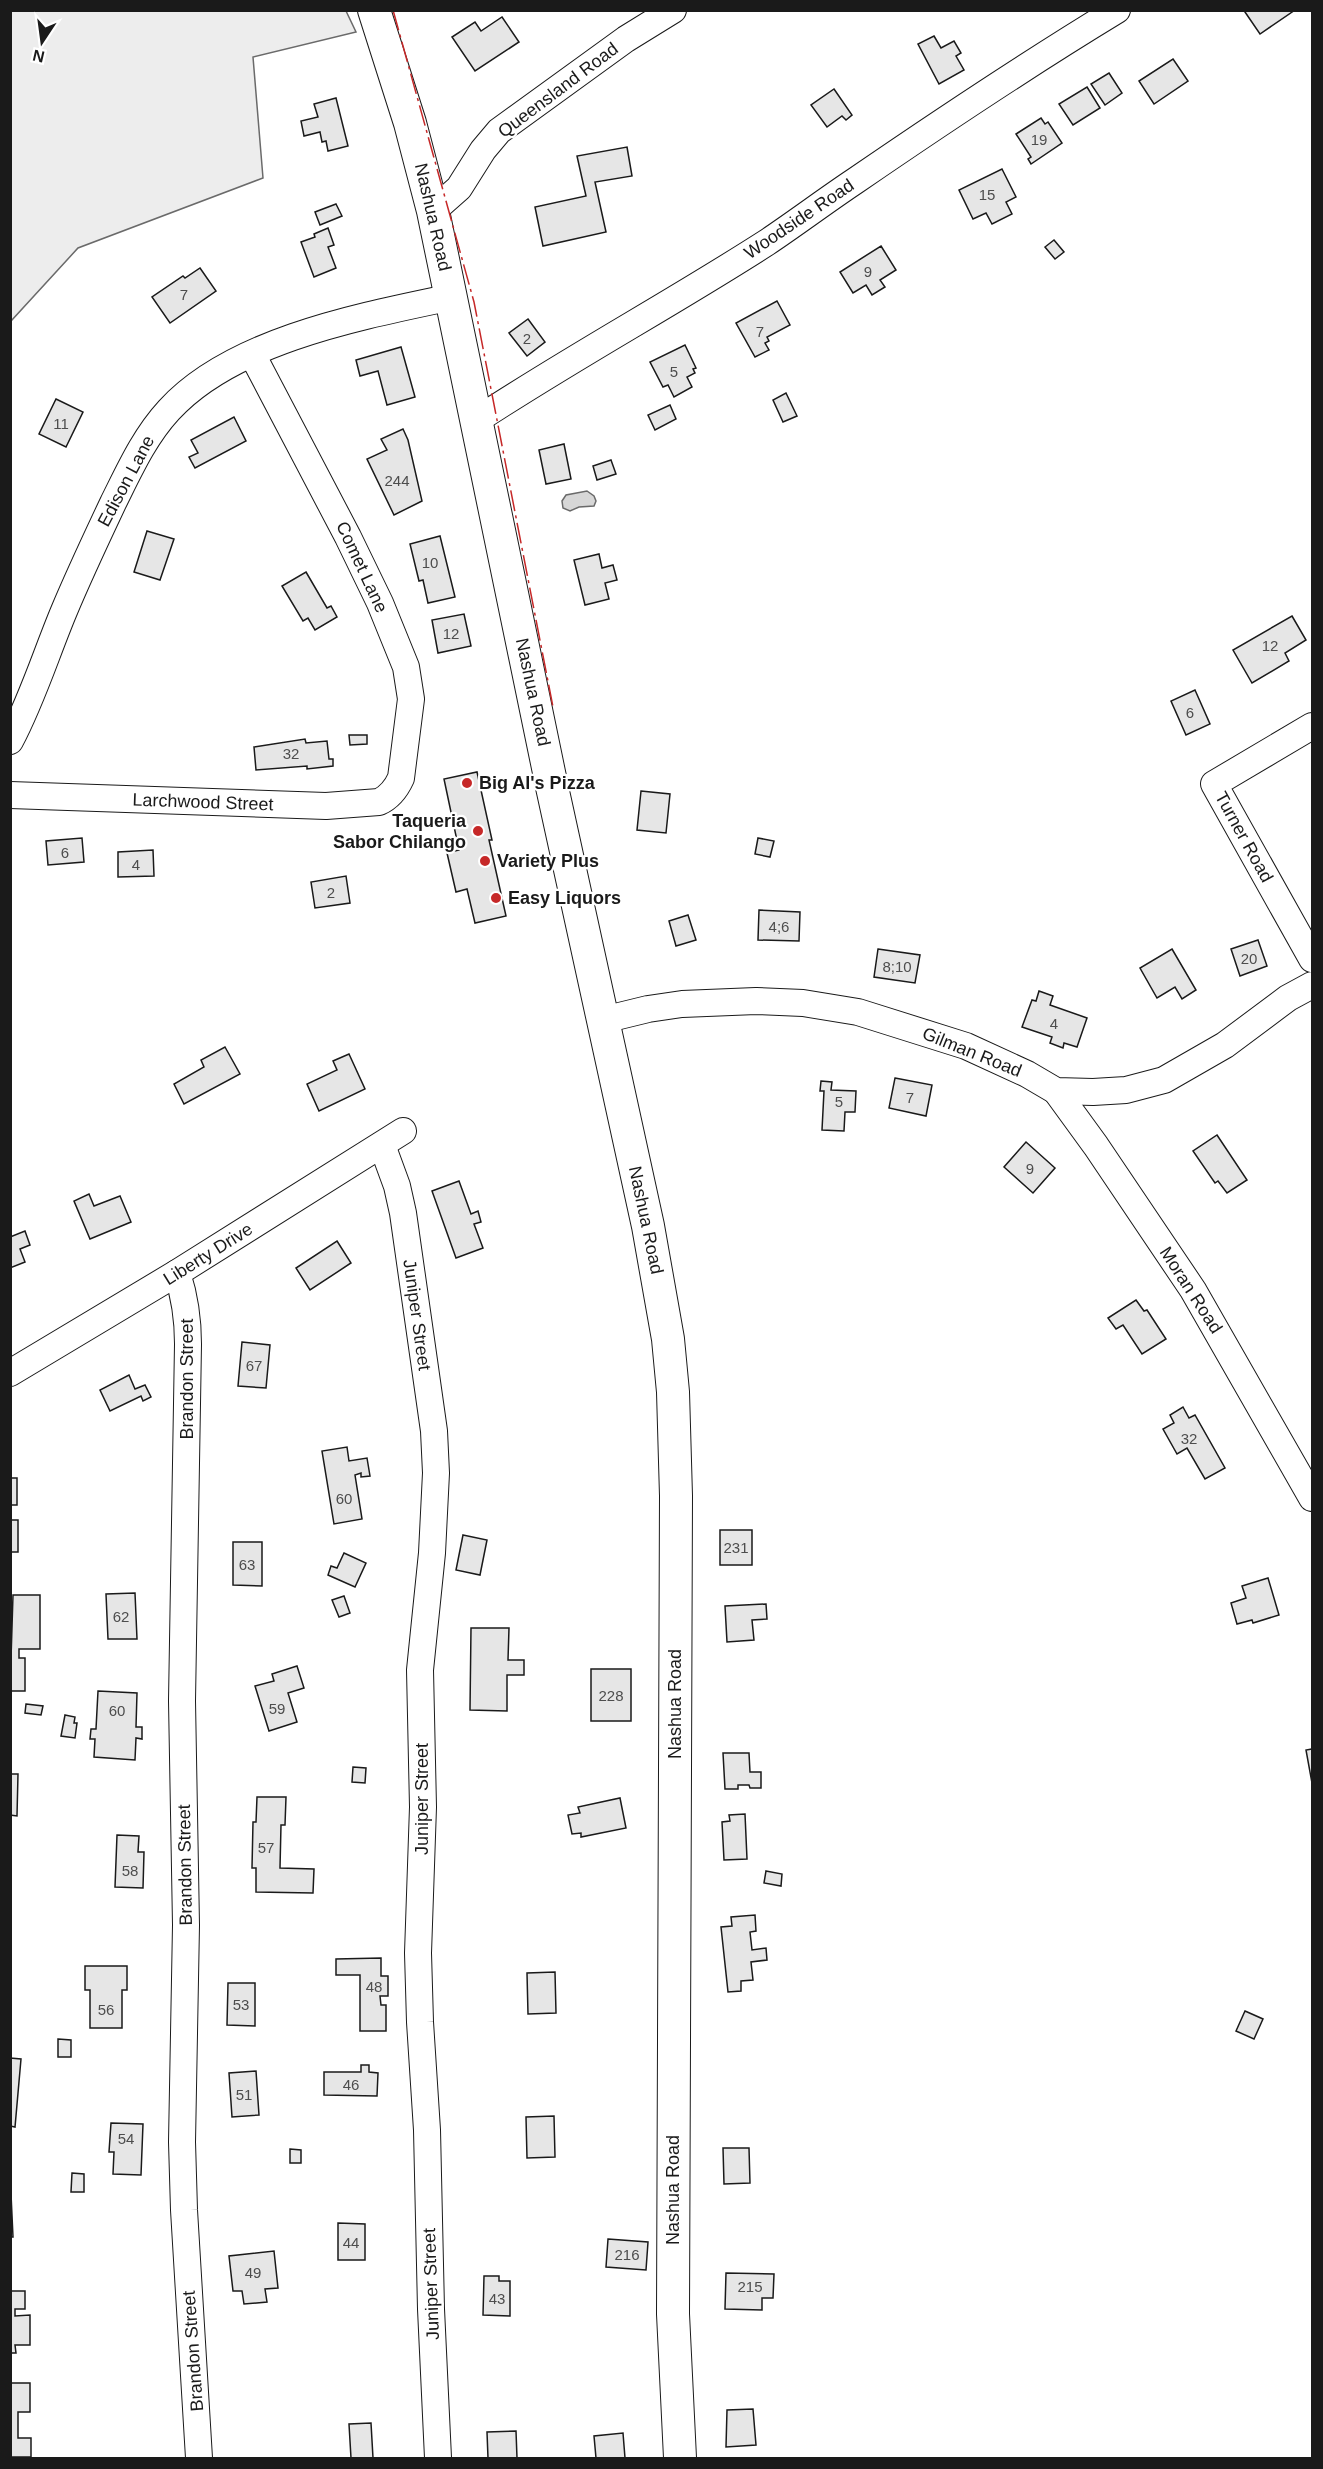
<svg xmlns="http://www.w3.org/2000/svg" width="1323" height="2469" font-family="Arial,sans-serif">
	<rect width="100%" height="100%" fill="#fff"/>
	<!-- green -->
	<polygon fill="#ededed" stroke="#6a6a6a" stroke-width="1.5" points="11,10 346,11 356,32 253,57 263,178 78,248 11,321"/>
	<!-- water -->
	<polygon fill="#d7d7d7" stroke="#6a6a6a" stroke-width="1.5" points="587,491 594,496 596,501 594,506 579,507 570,511 563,508 562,501 566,495"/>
	<!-- building -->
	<g fill="#e6e6e6" stroke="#1a1a1a" stroke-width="1.5">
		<polygon points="1247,10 1295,10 1260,34 1245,12"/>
		<polygon points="502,17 519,42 475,71 452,37 475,22 481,31"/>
		<polygon points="934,36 941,48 954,41 961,53 956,56 964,70 939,84 918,44"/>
		<polygon points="1173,59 1188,81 1154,104 1139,81"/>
		<polygon points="1109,73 1122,93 1105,105 1091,84"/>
		<polygon points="1087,87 1100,108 1073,125 1059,104"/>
		<polygon points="834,89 852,115 846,120 842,116 827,127 811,105"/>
		<polygon points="336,98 348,146 328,151 326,141 322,142 320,132 304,136 301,121 318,117 314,104"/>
		<polygon points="1041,118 1045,124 1048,122 1062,143 1031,164 1028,159 1031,157 1016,134"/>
		<polygon points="627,147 632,176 595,182 606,232 543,246 535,207 586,196 577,156"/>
		<polygon points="1002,169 1016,197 1006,202 1012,214 992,224 986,213 973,219 959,190"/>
		<polygon points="336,204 342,216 320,225 315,212"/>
		<polygon points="328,228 334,245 328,247 336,268 314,277 301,242 315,237 314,234"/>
		<polygon points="1054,240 1064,252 1055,259 1045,247"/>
		<polygon points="881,246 896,270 880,280 885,287 872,295 866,285 853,293 840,272"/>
		<polygon points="200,268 216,291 170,323 152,297 183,276 185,278"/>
		<polygon points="777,301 790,325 767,337 769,341 765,343 769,350 755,357 736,323"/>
		<polygon points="528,319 545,342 527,356 509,333"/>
		<polygon points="685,345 696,368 693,369 695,373 687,377 692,387 674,397 668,385 663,387 650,362"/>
		<polygon points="401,347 415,397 387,405 378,371 360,376 356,360"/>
		<polygon points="786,393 797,416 783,422 773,400"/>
		<polygon points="56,399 83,412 66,447 39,434"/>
		<polygon points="670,405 676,419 655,430 648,415"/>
		<polygon points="234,417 246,441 195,468 189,457 198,453 191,440"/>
		<polygon points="403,429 408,440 422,501 394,515 367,459 387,450 381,439"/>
		<polygon points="564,444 571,479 546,484 539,450"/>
		<polygon points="611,460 616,474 597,480 593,466"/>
		<polygon points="147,531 174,539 160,580 134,572"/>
		<polygon points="440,536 455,597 428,603 423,580 419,581 410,544"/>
		<polygon points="599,554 602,568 613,565 617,580 605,583 609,599 585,605 574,560"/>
		<polygon points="306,572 327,608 331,606 337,617 315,630 308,618 303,621 282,586"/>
		<polygon points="464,614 471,646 438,653 432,620"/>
		<polygon points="1292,616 1306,640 1285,653 1289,661 1252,683 1233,650"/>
		<polygon points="1195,690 1210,724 1186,735 1171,701"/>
		<polygon points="349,735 367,735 367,744 350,745"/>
		<polygon points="305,739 306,743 327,741 329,759 333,759 333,766 307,769 307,766 256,770 254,747"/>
		<polygon points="477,772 492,840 489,840 506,916 475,923 467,889 456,892 447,853 459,850 444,779"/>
		<polygon points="641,791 670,794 666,833 637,830"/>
		<polygon points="82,838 84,862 48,865 46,841"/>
		<polygon points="758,838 774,841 770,857 755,854"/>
		<polygon points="153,850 154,876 118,877 118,852"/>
		<polygon points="346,876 350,903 315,908 311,882"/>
		<polygon points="759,910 800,912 799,941 758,940"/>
		<polygon points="688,915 696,940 676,946 669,921"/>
		<polygon points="1258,940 1267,966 1240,976 1231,949"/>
		<polygon points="878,949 920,955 915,983 874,977"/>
		<polygon points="1172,949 1196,990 1182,999 1175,987 1157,998 1140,968"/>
		<polygon points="1039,991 1053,996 1050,1005 1087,1018 1077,1047 1064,1043 1063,1048 1050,1043 1052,1037 1022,1027 1032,1000 1036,1001"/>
		<polygon points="225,1047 240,1074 184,1104 174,1084 204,1067 201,1060"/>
		<polygon points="349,1054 365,1089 319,1111 307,1084 337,1070 333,1061"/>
		<polygon points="895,1078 932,1085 926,1116 889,1108"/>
		<polygon points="821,1081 832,1082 831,1090 856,1091 855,1112 845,1112 844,1131 822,1130 824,1091 820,1091"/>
		<polygon points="1217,1135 1247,1180 1227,1193 1218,1181 1215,1183 1193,1151"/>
		<polygon points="1026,1142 1055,1168 1033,1193 1004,1167"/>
		<polygon points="459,1181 471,1214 478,1211 481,1222 474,1224 483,1248 456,1258 432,1191"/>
		<polygon points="89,1194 94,1206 120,1196 131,1222 90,1239 74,1201"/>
		<polygon points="25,1231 30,1245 20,1249 25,1262 10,1268 10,1237"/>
		<polygon points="337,1241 351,1263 310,1290 296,1268"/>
		<polygon points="1136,1300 1144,1311 1147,1310 1166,1339 1142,1354 1123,1325 1116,1329 1108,1318"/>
		<polygon points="242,1342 270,1345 266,1388 238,1386"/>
		<polygon points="129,1375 135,1389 145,1385 151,1397 143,1401 141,1396 110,1411 100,1390"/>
		<polygon points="1183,1407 1189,1418 1195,1415 1225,1468 1205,1479 1187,1448 1177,1454 1163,1429 1174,1423 1170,1415"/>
		<polygon points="347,1447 349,1461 367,1458 370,1476 361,1477 361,1473 355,1475 362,1519 334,1524 322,1451"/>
		<rect x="10" y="1478" width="7" height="27"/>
		<rect x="10" y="1520" width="8" height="32"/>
		<rect x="720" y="1530" width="32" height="35"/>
		<polygon points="463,1535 487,1540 480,1575 456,1570"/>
		<polygon points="233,1542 262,1542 262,1586 233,1585"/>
		<polygon points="344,1553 366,1563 355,1587 328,1575 331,1566 337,1568"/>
		<polygon points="1268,1578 1279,1615 1253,1623 1252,1620 1237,1624 1231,1603 1246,1598 1242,1586"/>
		<polygon points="135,1593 137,1639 108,1639 106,1594"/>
		<polygon points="13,1595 40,1595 40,1649 19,1649 19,1658 25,1658 25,1691 10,1691"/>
		<polygon points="344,1596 350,1613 339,1617 332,1600"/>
		<polygon points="766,1604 767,1619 752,1620 754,1640 727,1642 725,1606"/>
		<polygon points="471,1628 509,1628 508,1660 524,1660 524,1675 507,1675 507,1711 470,1710"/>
		<polygon points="297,1666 304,1688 288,1693 297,1722 269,1731 255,1686 274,1681 272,1674"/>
		<rect x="591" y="1669" width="40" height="52"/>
		<polygon points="98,1691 137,1693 136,1727 142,1727 142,1739 136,1738 135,1760 94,1757 95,1739 90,1739 91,1729 96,1729"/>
		<polygon points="26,1704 43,1706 41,1715 25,1713"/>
		<polygon points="65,1715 75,1717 74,1723 77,1723 75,1738 61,1736"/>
		<polygon points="1312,1749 1312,1783 1306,1750"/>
		<polygon points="723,1753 749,1753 750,1772 761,1772 761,1788 750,1788 749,1785 738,1785 738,1789 725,1789"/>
		<polygon points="353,1767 366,1768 365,1783 352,1782"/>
		<polygon points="10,1774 18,1774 17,1816 10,1815"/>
		<polygon points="257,1797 286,1797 285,1825 281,1825 280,1868 314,1869 313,1893 256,1892 256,1868 252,1868 253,1822 256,1822"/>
		<polygon points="620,1798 626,1828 581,1837 581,1833 572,1834 568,1815 580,1813 578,1807"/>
		<polygon points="745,1814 747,1859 724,1860 722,1822 730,1821 729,1815"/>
		<polygon points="117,1835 139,1836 138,1852 144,1852 143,1888 115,1887"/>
		<polygon points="766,1871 782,1874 781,1886 764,1883"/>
		<polygon points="755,1915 756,1931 750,1932 752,1950 766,1948 767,1960 751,1962 753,1980 741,1981 741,1991 728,1992 721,1927 732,1926 731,1917"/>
		<polygon points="381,1958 381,1976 388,1976 388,1996 380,1996 381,2005 386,2005 386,2031 360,2031 360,1975 336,1975 336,1959"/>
		<polygon points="85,1966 127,1966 127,1990 122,1990 122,2028 90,2028 90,1990 85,1990"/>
		<polygon points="555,1972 556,2013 528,2014 527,1973"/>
		<polygon points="228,1983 255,1983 255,2026 227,2025"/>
		<polygon points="1245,2011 1263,2019 1254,2039 1236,2031"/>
		<polygon points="58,2039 71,2040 71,2057 58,2057"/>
		<polygon points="10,2058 21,2059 15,2127 10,2126"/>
		<polygon points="361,2065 369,2065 369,2072 378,2073 377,2096 324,2095 324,2072 361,2072"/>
		<polygon points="256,2071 259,2115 232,2117 229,2073"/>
		<polygon points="554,2116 555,2157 527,2158 526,2117"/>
		<polygon points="111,2123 143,2124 141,2175 113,2174 114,2152 109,2152"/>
		<polygon points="723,2148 749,2148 750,2183 724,2184"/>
		<polygon points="290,2149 301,2150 301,2163 290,2163"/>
		<polygon points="10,2172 13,2237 10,2237"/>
		<polygon points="72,2173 84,2174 84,2192 71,2192"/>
		<polygon points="338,2223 365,2224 365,2260 338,2260"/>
		<polygon points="608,2239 648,2242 646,2270 606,2267"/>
		<polygon points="274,2251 278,2288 265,2289 267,2302 244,2304 242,2291 233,2291 229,2256"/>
		<polygon points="726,2273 774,2274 773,2298 762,2298 762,2310 725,2309"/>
		<polygon points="484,2276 499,2276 499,2281 510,2281 510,2316 483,2315"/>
		<polygon points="10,2291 25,2291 25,2309 15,2309 15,2316 30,2315 30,2345 15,2345 16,2353 10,2353"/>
		<polygon points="10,2383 30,2383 30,2412 18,2412 18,2438 31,2438 31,2457 10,2457"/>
		<polygon points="753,2409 756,2445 726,2447 727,2410"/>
		<polygon points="371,2423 373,2458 351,2458 349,2424"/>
		<polygon points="516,2431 517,2458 488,2458 487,2432"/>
		<polygon points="623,2433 625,2458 596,2458 594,2436"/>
	</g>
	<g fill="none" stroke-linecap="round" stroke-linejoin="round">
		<defs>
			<g id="minor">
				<polyline points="433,211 459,188 483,150 499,131 626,39 673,10"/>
				<path d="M477,420C571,358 671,304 766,243C796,223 825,201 855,181C941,122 1028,64 1117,10"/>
				<polyline points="1312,726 1214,784 1312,959"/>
				<path d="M10,741C32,700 46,654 64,611C79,575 96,539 113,503C129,471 144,437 169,410C233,340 362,316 452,297"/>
				<path d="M10,795L326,806L379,802C390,797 396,789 401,778L411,699L406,667L380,603L348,537L252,354"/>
				<polyline points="603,1020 648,1009 682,1004 756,1001 803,1003 858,1012 966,1046 1027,1074 1056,1091 1093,1092 1126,1090 1164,1080 1225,1045 1288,998 1312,985"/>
				<polyline points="1056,1091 1096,1146 1193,1290 1312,1498"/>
				<polyline points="382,1145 397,1186 403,1213 434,1431 436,1473 432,1553 420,1670 423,1807 418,1953 420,2022 427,2130 431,2309 438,2458"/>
				<path d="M177,1273C185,1297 188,1318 188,1344L182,1701L186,1925L182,2142L184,2210L199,2458"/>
				<polyline points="10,1373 177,1273 403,1131"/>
			</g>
			<polyline id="major" points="374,10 410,123 433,211 552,787 648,1226 668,1339 673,1392 676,1496 673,2314 680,2458"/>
		</defs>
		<!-- minor casing -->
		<use href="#minor" stroke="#1a1a1a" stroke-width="28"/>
		<!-- major casing -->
		<use href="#major" stroke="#1a1a1a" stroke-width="34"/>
		<!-- minor -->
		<use href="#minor" stroke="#fff" stroke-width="26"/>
		<!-- major -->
		<use href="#major" stroke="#fff" stroke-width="32"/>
		<!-- power -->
		<polyline stroke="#c62828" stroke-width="1.5" stroke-dasharray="21 4.5 3 4.5" stroke-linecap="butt" points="393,10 474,302 553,707"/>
	</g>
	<!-- markers -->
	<g fill="#c62828" stroke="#fff" stroke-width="2">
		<circle cx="467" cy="783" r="6"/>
		<circle cx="478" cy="831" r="6"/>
		<circle cx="485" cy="861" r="6"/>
		<circle cx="496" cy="898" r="6"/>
	</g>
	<g text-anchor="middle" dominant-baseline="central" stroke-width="4.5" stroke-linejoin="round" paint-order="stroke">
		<!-- number labels -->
		<g font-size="15" fill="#4d4d4d">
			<text x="1039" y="139">19</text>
			<text x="987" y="194">15</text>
			<text x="868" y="271">9</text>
			<text x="184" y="294">7</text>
			<text x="760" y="331">7</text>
			<text x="527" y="338">2</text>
			<text x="674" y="371">5</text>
			<text x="61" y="423">11</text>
			<text x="397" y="480">244</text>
			<text x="430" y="562">10</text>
			<text x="451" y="633">12</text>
			<text x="1270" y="645">12</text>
			<text x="1190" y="712">6</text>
			<text x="291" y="753">32</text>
			<text x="65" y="852">6</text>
			<text x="136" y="864">4</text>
			<text x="331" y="892">2</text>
			<text x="779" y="926">4;6</text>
			<text x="1249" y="958">20</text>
			<text x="897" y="966">8;10</text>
			<text x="1054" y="1023">4</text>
			<text x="910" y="1097">7</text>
			<text x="839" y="1101">5</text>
			<text x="1030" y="1168">9</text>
			<text x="254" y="1365">67</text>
			<text x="1189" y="1438">32</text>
			<text x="344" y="1498">60</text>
			<text x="736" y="1547">231</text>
			<text x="247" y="1564">63</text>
			<text x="121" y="1616">62</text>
			<text x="611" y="1695">228</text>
			<text x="277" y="1708">59</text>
			<text x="117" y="1710">60</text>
			<text x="266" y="1847">57</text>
			<text x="130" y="1870">58</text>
			<text x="374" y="1986">48</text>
			<text x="241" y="2004">53</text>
			<text x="106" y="2009">56</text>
			<text x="351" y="2084">46</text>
			<text x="244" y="2094">51</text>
			<text x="126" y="2138">54</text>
			<text x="351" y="2242">44</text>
			<text x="627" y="2254">216</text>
			<text x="253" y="2272">49</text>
			<text x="750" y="2286">215</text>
			<text x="497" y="2298">43</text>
		</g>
		<!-- street labels -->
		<g font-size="18" fill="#1a1a1a" stroke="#fff">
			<text transform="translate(558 90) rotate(-37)">Queensland Road</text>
			<text transform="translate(433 217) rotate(77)">Nashua Road</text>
			<text transform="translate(799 219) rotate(-34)">Woodside Road</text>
			<text transform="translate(126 481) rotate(-62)">Edison Lane</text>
			<text transform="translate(362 567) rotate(65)">Comet Lane</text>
			<text transform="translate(533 692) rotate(78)">Nashua Road</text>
			<text transform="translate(203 802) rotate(2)">Larchwood Street</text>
			<text transform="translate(1244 837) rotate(61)">Turner Road</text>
			<text transform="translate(972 1052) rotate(22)">Gilman Road</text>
			<text transform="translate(646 1220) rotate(78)">Nashua Road</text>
			<text transform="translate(208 1254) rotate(-32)">Liberty Drive</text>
			<text transform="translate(1191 1290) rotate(57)">Moran Road</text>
			<text transform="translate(417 1315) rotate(82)">Juniper Street</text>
			<text transform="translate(187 1379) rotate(-90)">Brandon Street</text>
			<text transform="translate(675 1704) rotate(-90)">Nashua Road</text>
			<text transform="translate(422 1799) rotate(-90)">Juniper Street</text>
			<text transform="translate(185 1865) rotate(-91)">Brandon Street</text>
			<text transform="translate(673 2190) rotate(-90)">Nashua Road</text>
			<text transform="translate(431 2284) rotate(-92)">Juniper Street</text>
			<text transform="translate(193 2351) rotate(-94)">Brandon Street</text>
		</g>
		<!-- poi labels -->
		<g font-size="18" font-weight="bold" fill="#1a1a1a" stroke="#fff" text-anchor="start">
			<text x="479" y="783">Big Al's Pizza</text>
			<text x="466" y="821" text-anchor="end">Taqueria<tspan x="466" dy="21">Sabor Chilango</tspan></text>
			<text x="497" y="861">Variety Plus</text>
			<text x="508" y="898">Easy Liquors</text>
		</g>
	</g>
	<!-- border -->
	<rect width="1323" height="2469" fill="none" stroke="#1a1a1a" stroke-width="24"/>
	<!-- north arrow -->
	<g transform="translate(42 42) rotate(193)" stroke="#ffffff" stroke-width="4.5" paint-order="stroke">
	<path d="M0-4.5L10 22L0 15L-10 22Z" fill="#1a1a1a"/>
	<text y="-9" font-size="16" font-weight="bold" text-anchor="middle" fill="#1a1a1a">N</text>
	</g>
</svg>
